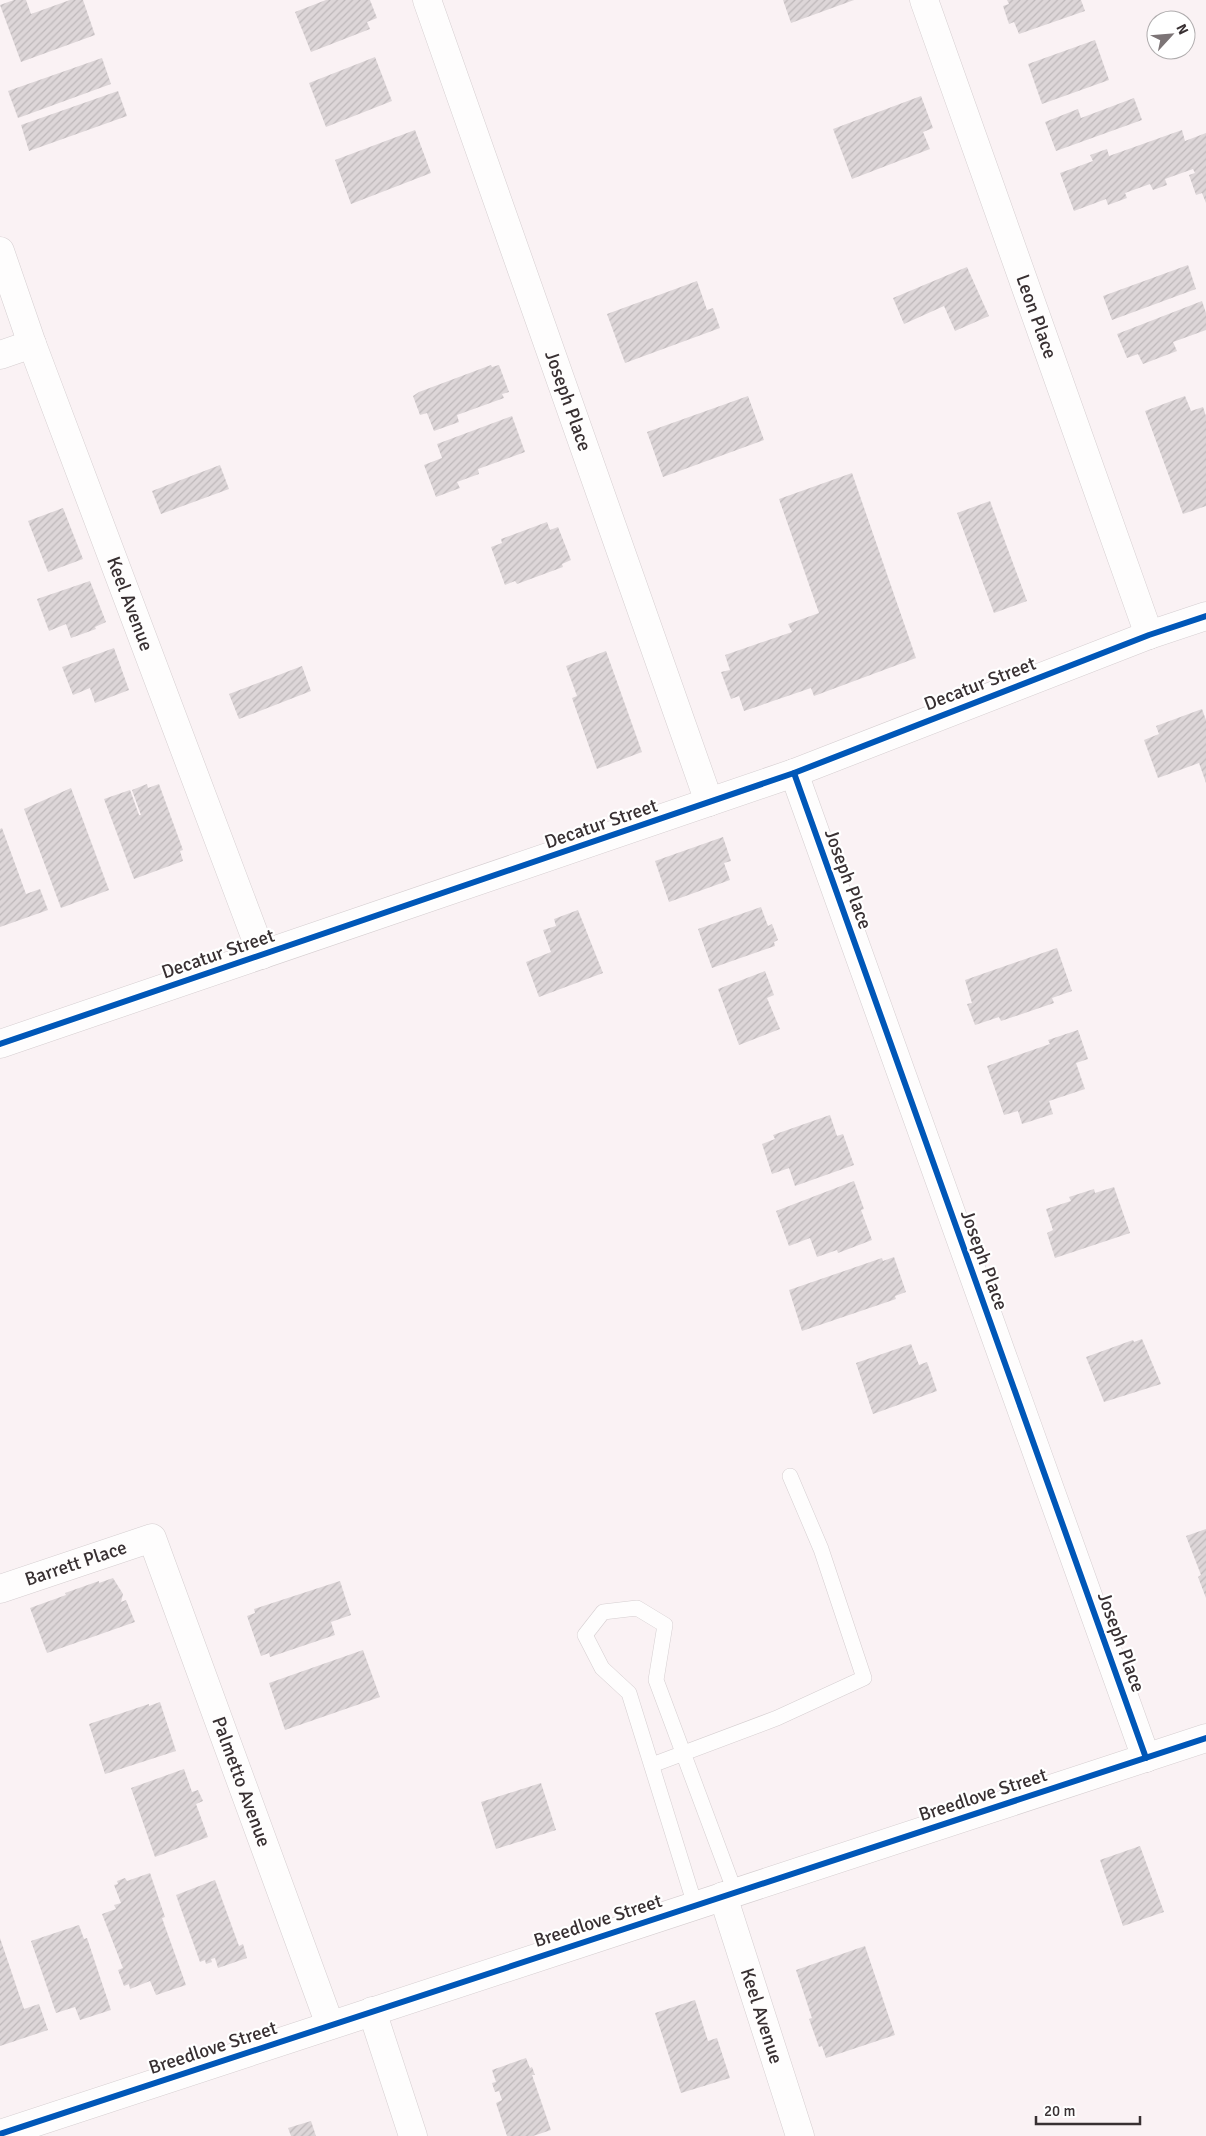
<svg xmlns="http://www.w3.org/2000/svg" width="1206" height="2136" font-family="Signika,sans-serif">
	<defs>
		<pattern id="building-hatch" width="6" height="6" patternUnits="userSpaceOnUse" patternTransform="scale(1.25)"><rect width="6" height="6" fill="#ddd6d8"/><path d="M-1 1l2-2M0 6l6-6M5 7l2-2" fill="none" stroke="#beb8ba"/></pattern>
	</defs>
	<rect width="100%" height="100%" fill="#faf2f4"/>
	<!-- building -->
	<g fill="url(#building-hatch)">
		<polygon points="14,0 26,0 31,14 70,0 83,0 95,35 21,62 0,5"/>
		<polygon points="326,0 370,0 377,18 367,22 370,29 311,52 295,12"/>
		<polygon points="783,0 854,0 791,23"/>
		<polygon points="1007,0 1081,0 1085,11 1019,34 1014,22 1009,24 1003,6 1009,4"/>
		<polygon points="1095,40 1109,80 1042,104 1028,64"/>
		<polygon points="375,57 392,101 326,127 309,83"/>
		<polygon points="102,58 111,84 18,118 8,91"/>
		<polygon points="118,91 127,116 29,151 21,125"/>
		<polygon points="921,96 933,128 923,132 930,149 852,179 833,129"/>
		<polygon points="1134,98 1142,120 1056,151 1045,122 1078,109 1081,118"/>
		<polygon points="415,130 431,173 351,204 335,160"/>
		<polygon points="1182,130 1185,141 1206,133 1206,203 1202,193 1196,195 1189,175 1195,173 1193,169 1165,179 1167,185 1153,190 1150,184 1125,193 1127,198 1108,205 1106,199 1074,211 1060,173 1093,161 1090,155 1107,149 1109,156"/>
		<polygon points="1188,265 1196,289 1112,320 1103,296"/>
		<polygon points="967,267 989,316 955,331 944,306 904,324 893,298"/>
		<polygon points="697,281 707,310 713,308 720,328 625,363 607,314"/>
		<polygon points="1202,301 1206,313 1206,330 1173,342 1177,351 1143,364 1138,354 1127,358 1117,334"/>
		<polygon points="491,365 492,367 499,365 509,392 502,394 504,398 457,415 459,422 434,431 427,413 420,415 413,396 419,392"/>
		<polygon points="748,396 764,440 663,477 647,432"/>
		<polygon points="1185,396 1191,411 1203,407 1206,416 1206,506 1183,514 1145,411"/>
		<polygon points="512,416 525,452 478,469 479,474 457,482 460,488 436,497 424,465 442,458 437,444"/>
		<polygon points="220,465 229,489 161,514 152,491"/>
		<polygon points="852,473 916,658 814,696 811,688 744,711 739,696 731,699 721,672 730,670 725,655 792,632 788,624 819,613 779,499"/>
		<polygon points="990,501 1027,601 994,613 957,513"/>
		<polygon points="63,508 83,559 48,572 28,521"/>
		<polygon points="547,522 550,530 558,527 571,560 562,564 563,567 517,584 515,581 505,585 491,547 502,543 501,539"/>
		<polygon points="90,581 106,622 95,627 96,629 71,638 66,624 49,631 37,599"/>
		<polygon points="114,648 129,690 95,703 90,688 73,695 62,667"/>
		<polygon points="606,651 642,752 597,769 572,698 577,696 566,666"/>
		<polygon points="302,666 311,691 239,719 229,694"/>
		<polygon points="1202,709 1206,720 1206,783 1199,763 1158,778 1144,740 1159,734 1156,726"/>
		<polygon points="147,784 148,788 159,784 183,850 180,851 183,861 134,879 104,799 130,790 139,815 141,815 132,790"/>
		<polygon points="71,788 109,890 61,908 24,809"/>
		<polygon points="2,828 26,894 40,889 48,910 0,927 0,829"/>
		<polygon points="723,837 731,861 724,863 730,880 669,902 655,861"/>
		<polygon points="761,907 768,926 772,924 778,940 774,942 775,946 712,968 698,929"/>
		<polygon points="578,910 603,973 539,997 526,962 551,952 543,930 556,926 554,919"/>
		<polygon points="1057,948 1072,991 1052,998 1054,1003 1001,1021 999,1017 975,1025 967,1004 972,1003 965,980"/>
		<polygon points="765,971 774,995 767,998 780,1029 739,1045 718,989"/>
		<polygon points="1078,1030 1088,1059 1076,1063 1085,1089 1049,1101 1053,1114 1022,1124 1018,1111 1004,1115 987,1066 1050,1044 1048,1040"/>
		<polygon points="830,1115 837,1136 843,1134 854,1165 795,1186 789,1168 772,1174 762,1144 775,1139 773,1135"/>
		<polygon points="854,1181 864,1209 861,1210 872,1240 838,1253 837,1250 817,1257 810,1238 789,1246 776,1211"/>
		<polygon points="1114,1187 1130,1233 1055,1258 1047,1233 1053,1230 1046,1209 1071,1201 1069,1197 1094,1189 1095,1193"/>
		<polygon points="894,1257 906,1292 895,1296 896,1299 802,1331 789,1290 882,1258 883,1261"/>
		<polygon points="1142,1339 1161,1384 1104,1402 1086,1357 1133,1340 1134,1342"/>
		<polygon points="911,1344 919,1365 927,1362 937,1391 873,1414 856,1363"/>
		<polygon points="1206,1529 1206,1598 1198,1577 1201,1575 1186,1536"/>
		<polygon points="113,1578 123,1594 121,1602 126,1600 135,1622 47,1653 30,1608 66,1595 65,1593 99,1581 99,1583"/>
		<polygon points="340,1581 351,1615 331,1622 335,1635 270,1657 269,1653 261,1656 247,1616 255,1613 254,1609"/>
		<polygon points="363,1650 380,1697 285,1730 269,1683"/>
		<polygon points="160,1702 176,1751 105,1774 89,1724 149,1704 149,1706"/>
		<polygon points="184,1769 192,1792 198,1790 203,1801 196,1804 208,1837 155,1857 131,1788"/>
		<polygon points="541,1783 556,1830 496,1849 481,1802"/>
		<polygon points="1140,1846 1164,1912 1123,1926 1100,1860"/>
		<polygon points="150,1873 165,1917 162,1918 186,1985 156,1995 150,1981 130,1989 129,1984 124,1986 118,1970 123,1968 102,1914 116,1909 114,1905 121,1903 114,1885 118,1884 117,1881 125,1878 127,1881"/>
		<polygon points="215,1880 239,1946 243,1944 247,1958 218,1968 215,1958 211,1959 212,1962 206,1964 205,1960 200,1962 176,1895"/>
		<polygon points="79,1925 84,1939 87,1938 111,2010 80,2020 75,2007 56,2013 31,1941"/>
		<polygon points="0,1938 24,2009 39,2004 48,2030 0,2046"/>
		<polygon points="865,1946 895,2035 826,2058 822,2046 819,2047 809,2019 812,2018 796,1970"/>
		<polygon points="695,2000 708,2041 717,2038 730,2078 681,2093 655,2013"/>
		<polygon points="526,2058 530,2068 532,2067 535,2075 532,2075 551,2130 533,2136 507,2136 496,2103 502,2100 499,2091 495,2092 492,2083 496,2082 492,2070"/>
		<polygon points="311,2121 316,2136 291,2136 288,2128"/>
	</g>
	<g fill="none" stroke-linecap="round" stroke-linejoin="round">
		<defs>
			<g id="lane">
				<polyline points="652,1765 777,1718 864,1678 821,1549 790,1476"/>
				<polyline points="695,1905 629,1693 602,1668 585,1635 603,1612 637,1608 665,1625 656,1680 735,1892"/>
			</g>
			<g id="street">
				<path id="s1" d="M427,0L709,802"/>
				<path id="s2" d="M924,0L1149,635"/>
				<path id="s3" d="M0,251L32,344L262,955"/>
				<polyline points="0,355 32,344"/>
				<polyline points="794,773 1146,1758"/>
				<polyline points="0,1044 794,773 1149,635 1206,616"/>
				<path id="s4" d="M0,1589L152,1538L330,2025"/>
				<path id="s5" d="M723,1896L800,2136"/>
				<polyline points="372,2011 413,2136"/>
			</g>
			<polyline id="secondary" points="0,2134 1206,1738"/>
		</defs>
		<!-- lane casing -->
		<use href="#lane" stroke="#d5ced0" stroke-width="16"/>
		<!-- street casing -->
		<use href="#street" stroke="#d5ced0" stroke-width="29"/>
		<!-- secondary casing -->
		<use href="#secondary" stroke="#d5ced0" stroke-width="29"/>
		<!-- lane -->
		<use href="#lane" stroke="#fefdfd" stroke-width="15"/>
		<!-- street -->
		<use href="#street" stroke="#fefdfd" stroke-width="28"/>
		<!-- secondary -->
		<use href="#secondary" stroke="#fefdfd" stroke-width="28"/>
		<defs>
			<g id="cycleway">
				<polyline points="794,773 1146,1758"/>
				<polyline points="0,1044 794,773 1149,635 1206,616"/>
				<polyline points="0,2134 1206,1738"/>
			</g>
		</defs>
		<!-- cycleway casing -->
		<use href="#cycleway" stroke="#fff" stroke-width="9"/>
		<!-- cycleway -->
		<use href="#cycleway" stroke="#0057b8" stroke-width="6"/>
	</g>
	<g text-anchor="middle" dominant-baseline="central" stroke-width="4.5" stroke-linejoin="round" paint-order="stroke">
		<!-- street labels -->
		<g font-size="19" fill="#383032" stroke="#fff">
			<text stroke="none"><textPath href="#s2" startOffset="336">Leon Place</textPath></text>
			<text stroke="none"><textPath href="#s1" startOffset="425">Joseph Place</textPath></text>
			<text stroke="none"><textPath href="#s3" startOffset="376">Keel Avenue</textPath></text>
			<text transform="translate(980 684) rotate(-21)">Decatur Street</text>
			<text transform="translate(601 824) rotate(-19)">Decatur Street</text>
			<text transform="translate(848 879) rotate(70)">Joseph Place</text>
			<text transform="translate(218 954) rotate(-19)">Decatur Street</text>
			<text transform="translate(984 1260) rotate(70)">Joseph Place</text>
			<text stroke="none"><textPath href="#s4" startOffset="80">Barrett Place</textPath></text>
			<text transform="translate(1121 1642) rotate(70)">Joseph Place</text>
			<text stroke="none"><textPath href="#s4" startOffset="420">Palmetto Avenue</textPath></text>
			<text transform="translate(983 1795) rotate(-18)">Breedlove Street</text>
			<text transform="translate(598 1921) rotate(-18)">Breedlove Street</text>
			<text stroke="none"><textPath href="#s5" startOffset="126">Keel Avenue</textPath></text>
			<text transform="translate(213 2048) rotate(-18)">Breedlove Street</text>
		</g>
	</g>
	<!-- north arrow -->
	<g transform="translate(1171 35) rotate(64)"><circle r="24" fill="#ffffff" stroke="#afacad"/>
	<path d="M0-4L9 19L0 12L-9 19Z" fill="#7c7476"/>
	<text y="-8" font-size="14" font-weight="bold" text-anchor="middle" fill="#383032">N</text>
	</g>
	<!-- scale -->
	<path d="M1036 2116v8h104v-8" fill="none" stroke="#383032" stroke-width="2.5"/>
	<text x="1044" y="2116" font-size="15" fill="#383032" stroke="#ffffff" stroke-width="4" paint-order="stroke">20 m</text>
</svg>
